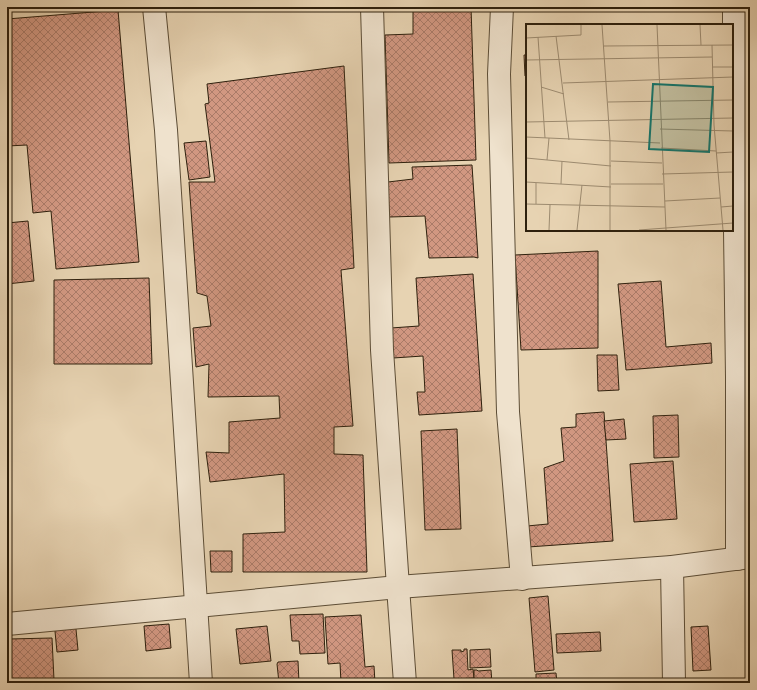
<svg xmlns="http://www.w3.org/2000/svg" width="757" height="690" font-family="Vollkorn,serif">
	<defs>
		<pattern id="building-cross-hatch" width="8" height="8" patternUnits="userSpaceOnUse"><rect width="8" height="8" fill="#d19781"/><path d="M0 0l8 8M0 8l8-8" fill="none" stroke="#aa7b68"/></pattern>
	</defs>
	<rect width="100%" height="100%" fill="#e7d3b2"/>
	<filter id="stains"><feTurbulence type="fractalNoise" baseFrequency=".005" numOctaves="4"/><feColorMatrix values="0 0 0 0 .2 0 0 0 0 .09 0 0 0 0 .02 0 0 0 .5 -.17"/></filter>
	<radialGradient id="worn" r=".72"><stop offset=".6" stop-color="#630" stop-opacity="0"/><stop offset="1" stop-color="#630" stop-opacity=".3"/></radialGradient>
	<!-- building -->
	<g fill="url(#building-cross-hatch)" stroke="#2e200d">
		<polygon points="413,7 471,7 476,160 389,163 385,35 413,34"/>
		<polygon points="118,10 139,262 56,269 51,211 33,213 27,145 7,146 7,19"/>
		<polygon points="524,55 527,55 527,76 525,76"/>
		<polygon points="344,66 354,268 341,270 353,426 334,427 334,454 363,455 367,572 243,572 243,534 285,532 284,474 210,482 206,452 229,453 229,422 280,418 279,396 208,397 209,364 196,367 193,328 211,326 207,296 197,293 189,182 215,182 205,104 209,103 207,84"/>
		<polygon points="206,141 210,177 189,180 184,143"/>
		<polygon points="472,165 478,258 474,257 429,258 425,216 389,217 388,182 413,179 412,167"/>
		<polygon points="28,221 34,281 7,284 7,223"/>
		<polygon points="598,251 598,348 521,350 515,255"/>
		<polygon points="473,274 482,411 419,415 417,392 425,392 423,356 393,358 391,328 419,326 416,278"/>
		<polygon points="149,278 152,364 54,364 54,280"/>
		<polygon points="661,281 666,347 711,343 712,363 626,370 618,284"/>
		<polygon points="745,337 750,337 750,356 746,356"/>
		<polygon points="597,355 617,355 619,390 598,391"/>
		<polygon points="604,412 613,541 528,547 527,526 548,524 544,468 564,461 561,428 576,427 576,414"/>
		<polygon points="678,415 679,457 654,458 653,416"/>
		<polygon points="624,419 626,439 606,440 604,421"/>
		<polygon points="457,429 461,529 425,530 421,431"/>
		<polygon points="673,461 677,519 634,522 630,464"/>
		<polygon points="210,551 232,551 232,572 211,572"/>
		<polygon points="548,596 554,670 535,672 529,598"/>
		<polygon points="323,614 325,653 300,654 299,641 292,641 290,615"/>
		<polygon points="361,615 365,667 374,666 375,683 341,683 340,663 328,664 325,617"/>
		<polygon points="75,619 78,650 57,652 54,621"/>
		<polygon points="169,624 171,648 146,651 144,626"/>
		<polygon points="267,626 271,661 240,664 236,629"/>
		<polygon points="708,626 711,670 693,671 691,627"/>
		<polygon points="746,628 750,628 750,646 747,646"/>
		<polygon points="600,632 601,651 557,653 556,634"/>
		<polygon points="52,638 54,680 10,682 9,639"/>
		<polygon points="464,649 467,649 468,670 473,669 474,678 454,679 452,650 461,650 461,652 464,651"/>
		<polygon points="490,649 491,667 470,668 470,650"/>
		<polygon points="298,661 299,683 279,683 277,664 278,662"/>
		<polygon points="474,670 477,670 478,671 491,670 492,683 474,683"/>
		<polygon points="556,673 557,683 536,683 536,674"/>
		<polygon points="474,679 474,683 454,683 454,680"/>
		<polygon points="80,680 80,683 61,683 61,681"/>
	</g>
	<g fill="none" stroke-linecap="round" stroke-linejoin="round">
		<defs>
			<g id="minor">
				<polyline points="154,7 166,130 201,683"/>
				<polyline points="372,7 382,350 398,587 405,683"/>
				<polyline points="502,7 499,74 508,412 522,579"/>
				<polyline points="734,7 734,156 737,377 737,559"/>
				<polyline points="672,567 674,683"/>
				<polyline points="7,624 398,587 672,567 750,557"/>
			</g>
		</defs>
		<!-- minor casing -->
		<use href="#minor" stroke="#5c4d36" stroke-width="24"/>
		<!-- minor -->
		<use href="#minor" stroke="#efe2cd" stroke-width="22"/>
	</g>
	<!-- overview -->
	<g transform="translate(526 24)">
		<rect width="207" height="207" fill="#e7d3b2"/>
		<path fill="none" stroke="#9d8b70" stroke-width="1" d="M76,1L84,117V206M131,1L140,206M174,1L175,21M30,12L43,116M12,13L19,114M0,14L55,11V1M186,21L188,101L197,206M78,22L207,21M0,36L186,33M186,43H207M37,59L207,53M15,63L38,70M82,78L207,76M0,98L207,94M134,105L207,107M0,113L134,119M135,124L190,127M190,129L207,128M0,134L85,142M21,136L23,114M85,137L136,139M136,150L207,148M0,158L85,163M35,160L36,137M85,160H137M139,177L194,174M0,180L139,183M10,180V159M195,183L207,182M23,206L24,181M51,206L56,161M113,206L207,199"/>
		<path fill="#0f766e" fill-opacity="0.15" stroke="#0f766e" stroke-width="2" d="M127,60L187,63L183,128L123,125Z"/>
		<rect width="207" height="207" fill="none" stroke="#2e200d" stroke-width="2"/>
	</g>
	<!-- margin -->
	<rect width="757" height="690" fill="none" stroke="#e7d3b2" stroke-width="24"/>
	<rect x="8" y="8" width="741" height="674" fill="none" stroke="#2e200d" stroke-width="2"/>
	<rect x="12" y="12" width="733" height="666" fill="none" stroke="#2e200d"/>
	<rect width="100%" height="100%" filter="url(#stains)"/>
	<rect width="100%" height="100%" fill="url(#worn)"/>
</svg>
